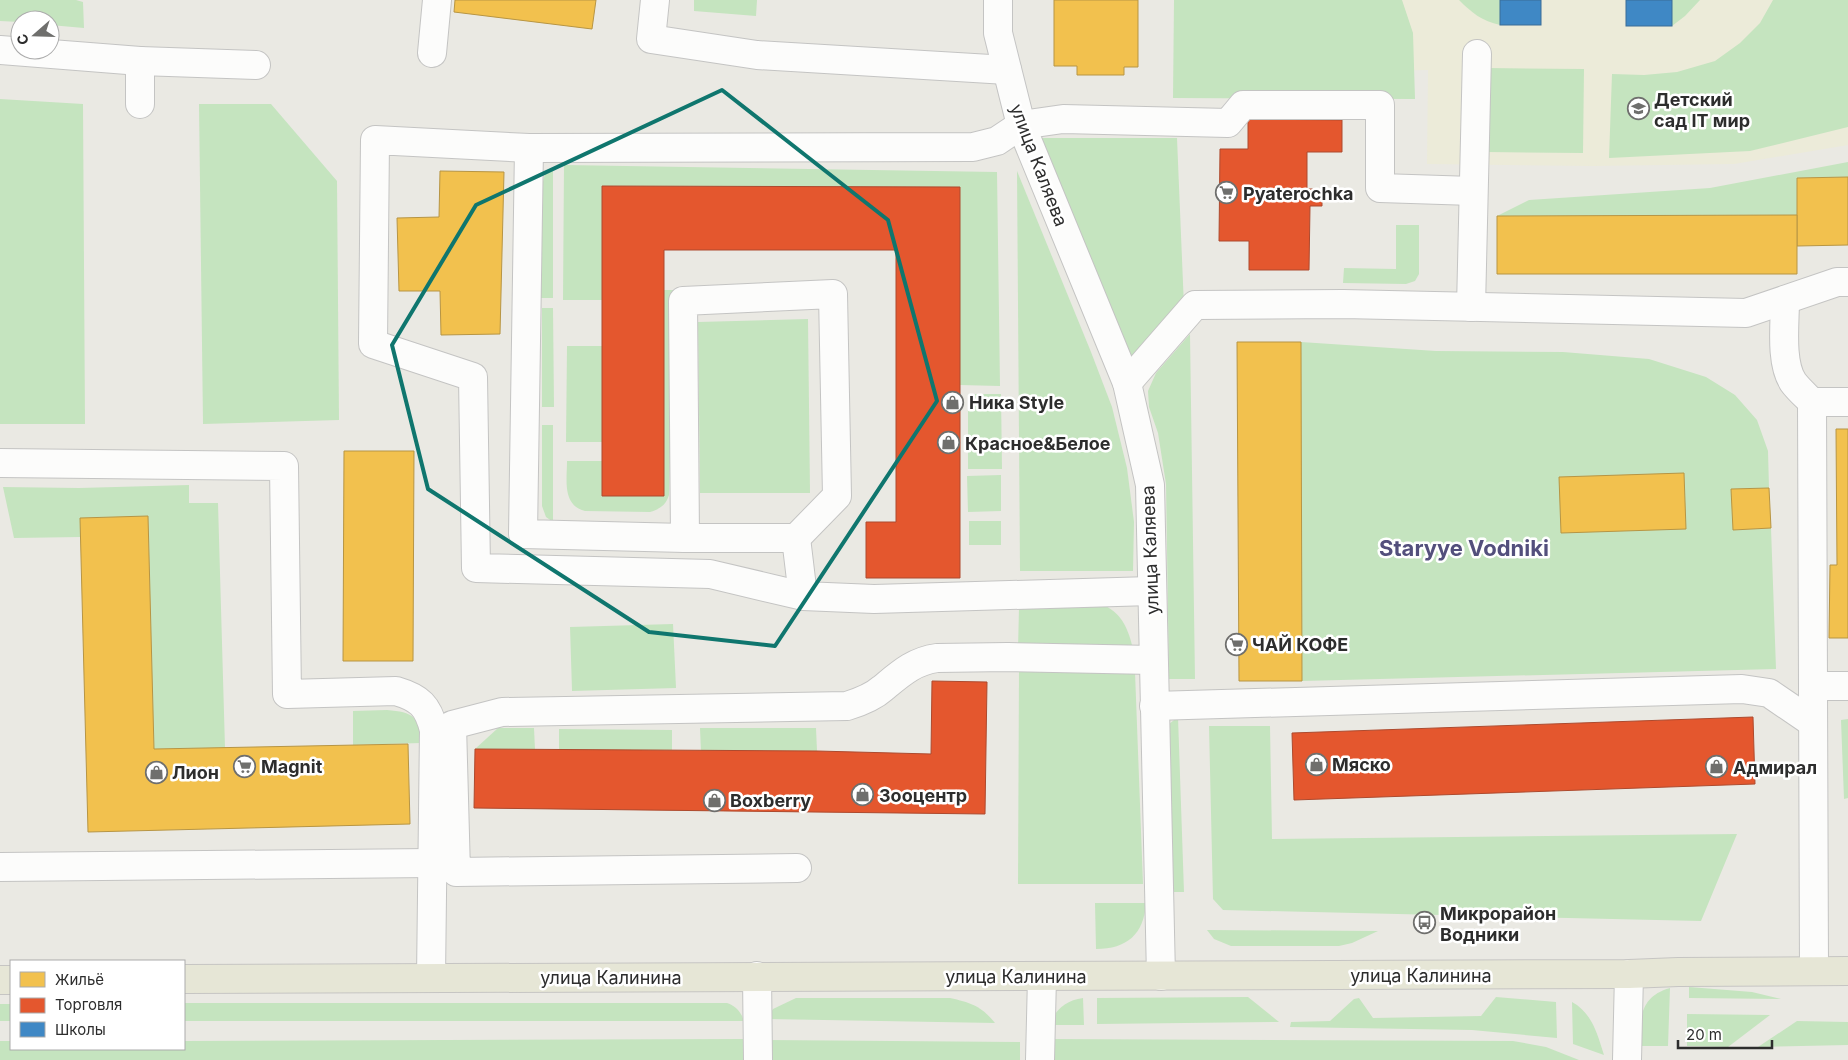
<svg xmlns="http://www.w3.org/2000/svg" width="1848" height="1060" font-family="Inter,sans-serif">
	<rect width="100%" height="100%" fill="#eae9e3"/>
	<!-- education -->
	<polygon fill="#ecebd9" points="1310,0 1848,0 1848,145 1734,164 1593,166 1427,164 1428,70 1309,72"/>
	<!-- green -->
	<g fill="#c5e4bf">
		<polygon points="0,0 76,0 83,2 84,28 50,25 50,20 20,20 20,22 0,21"/>
		<polygon points="694,0 757,0 756,16 694,11"/>
		<polygon points="1174,0 1402,0 1413,33 1415,99 1173,98"/>
		<path d="M1459,0H1500V25C1482,21 1472,13 1459,0Z"/>
		<polygon points="1672,0 1700,0 1685,16 1672,26"/>
		<polygon points="1773,0 1848,0 1848,127 1750,151 1609,158 1612,74 1644,75 1677,72 1715,61 1740,43 1760,23"/>
		<polygon points="1488,68 1584,69 1583,153 1487,152"/>
		<polygon points="0,99 83,104 85,424 0,424"/>
		<polygon points="199,104 271,104 337,181 339,420 203,424"/>
		<polygon points="1034,138 1177,138 1184,307 1132,357 1127,355"/>
		<polygon points="1848,162 1848,177 1797,178 1797,215 1497,216 1529,200 1710,188"/>
		<polygon points="564,165 997,172 1000,386 960,385 960,187 602,186 602,300 563,300"/>
		<polygon points="553,168 553,298 541,298 541,189 545,174"/>
		<polygon points="1017,171 1091,352 1112,407 1127,468 1134,522 1133,571 1020,571"/>
		<polygon points="1396,225 1419,225 1419,274 1415,281 1406,284 1343,283 1344,268 1396,269"/>
		<path d="M664,290H673L669,495C666,505 660,509 650,512L585,511C562,505 567,480 567,461H602V496Z"/>
		<polygon points="542,308 553,308 554,407 542,407"/>
		<polygon points="808,319 810,493 700,493 698,322"/>
		<polygon points="1190,334 1195,679 1169,679 1166,484 1158,433 1149,407 1148,391 1156,373"/>
		<polygon points="1301,342 1436,351 1563,352 1649,359 1706,377 1735,395 1757,420 1768,451 1769,488 1732,489 1733,530 1771,528 1776,669 1302,681"/>
		<polygon points="567,346 602,346 602,442 566,442"/>
		<polygon points="968,394 1001,394 1002,469 968,469"/>
		<polygon points="542,425 553,425 553,522 546,517 542,506"/>
		<polygon points="1001,475 1001,511 968,512 967,476"/>
		<polygon points="189,485 189,503 218,503 225,748 154,749 148,517 81,518 81,537 14,538 3,487 79,488"/>
		<rect x="969" y="521" width="32" height="24"/>
		<path d="M1104,605C1123,615 1128,629 1133,649H1018L1019,608Z"/>
		<polygon points="673,624 676,688 572,691 570,627"/>
		<polygon points="1019,668 1135,672 1143,884 1018,884"/>
		<path d="M387,710C413,712 420,717 421,743L353,745V711Z"/>
		<polygon points="1178,717 1184,892 1170,892 1169,724"/>
		<polygon points="1848,719 1848,798 1844,799 1841,720"/>
		<polygon points="1209,726 1270,726 1272,839 1737,834 1701,921 1223,910 1213,899"/>
		<polygon points="498,728 534,728 535,750 475,749"/>
		<polygon points="700,728 816,728 817,751 701,752"/>
		<polygon points="559,729 672,730 672,750 559,750"/>
		<path d="M1095,903H1146C1144,934 1127,949 1096,949Z"/>
		<polygon points="1207,930 1378,931 1352,943 1339,946 1231,946 1214,939"/>
		<polygon points="1689,987 1752,992 1781,999 1689,998"/>
		<path d="M1670,988L1668,1046H1638C1641,1018 1639,997 1670,988Z"/>
		<polygon points="1248,997 1279,1022 1097,1024 1097,998"/>
		<polygon points="1496,997 1556,1002 1557,1038 1472,1030 1290,1027 1291,1022 1330,1021 1354,999 1359,998 1373,1018 1481,1016"/>
		<path d="M796,998H950C972,1003 981,1006 995,1023L767,1019L773,1009Z"/>
		<path d="M1083,998L1084,1025H1049C1055,1010 1066,1000 1083,998Z"/>
		<path d="M1572,1002C1592,1013 1597,1033 1604,1055L1573,1044Z"/>
		<path d="M184,1003H727C736,1006 741,1012 744,1021H184Z"/>
		<rect x="0" y="1004" width="11" height="17"/>
		<polygon points="1687,1014 1770,1015 1728,1047 1687,1046"/>
		<polygon points="1797,1021 1848,1022 1848,1045 1758,1047"/>
		<polygon points="744,1039 745,1060 0,1060 0,1041 11,1041 11,1049 184,1049 184,1041"/>
		<polygon points="1048,1039 1513,1041 1546,1047 1579,1060 1048,1060"/>
		<polygon points="766,1040 1020,1042 1020,1060 766,1060"/>
	</g>
	<!-- homes -->
	<g fill="#f2c14e" stroke="#b79544">
		<polygon points="455,0 596,0 592,29 454,12"/>
		<polygon points="1054,0 1138,0 1138,67 1124,67 1124,75 1077,75 1077,66 1054,66"/>
		<polygon points="440,171 504,172 500,334 441,335 440,291 399,291 397,218 439,217"/>
		<polygon points="1848,177 1848,245 1797,246 1797,178"/>
		<polygon points="1797,215 1797,274 1497,274 1497,216"/>
		<polygon points="1237,342 1301,342 1302,681 1239,681"/>
		<polygon points="1836,429 1848,429 1848,638 1829,638 1830,565 1837,565"/>
		<polygon points="344,451 414,451 413,661 343,661"/>
		<polygon points="1684,473 1686,529 1561,533 1559,477"/>
		<polygon points="1769,488 1771,528 1733,530 1731,489"/>
		<polygon points="148,516 154,749 408,744 410,824 88,832 80,518"/>
	</g>
	<!-- shops -->
	<g fill="#e4572e" stroke="#ad4a2e">
		<polygon points="1248,119 1342,120 1342,152 1307,152 1307,189 1322,189 1322,206 1310,206 1309,270 1249,270 1249,241 1219,241 1220,149 1248,149"/>
		<polygon points="602,186 960,187 960,578 866,578 866,522 896,522 896,250 664,250 664,496 602,496"/>
		<polygon points="932,681 987,682 985,814 474,808 475,749 817,751 931,754"/>
		<polygon points="1753,717 1755,784 1294,800 1292,733"/>
	</g>
	<!-- schools -->
	<g fill="#3f88c5" stroke="#3a6d97">
		<rect x="1500" y="0" width="41" height="25"/>
		<rect x="1626" y="0" width="46" height="26"/>
	</g>
	<g fill="none" stroke-linecap="round" stroke-linejoin="round">
		<defs>
			<g id="minor">
				<polyline points="655,0 651,39 757,55 1007,70"/>
				<polyline points="998,0 998,33 1021,125 1127,383 1150,485 1161,976"/>
				<polyline points="0,50 140,61 140,104"/>
				<polyline points="432,53 437,0"/>
				<polyline points="140,61 256,65"/>
				<polyline points="529,148 375,140 373,344 473,377 476,568 710,574 803,596"/>
				<path d="M1785,300C1785,323 1780,362 1793,382C1798,389 1806,396 1812,402"/>
				<polyline points="1471,307 1477,54"/>
				<polyline points="1127,383 1195,305 1343,304 1746,313 1837,282 1848,282"/>
				<path d="M0,463L284,466L287,694L396,691C420,698 428,706 434,730L431,978"/>
				<polyline points="685,538 683,301 833,294 837,496 796,538"/>
				<polyline points="1151,591 874,599 803,596 796,538 685,538 523,534 529,148 973,147 997,141 1021,125 1063,119 1228,123 1243,105 1380,105 1380,188 1473,191"/>
				<polyline points="1813,686 1848,686"/>
				<polyline points="1154,706 1742,689 1769,693 1813,723"/>
				<polyline points="0,867 431,863"/>
				<path d="M797,868L456,872L452,725L502,712L847,706C860,702 873,697 883,688C900,674 914,661 937,658L1008,657L1153,660"/>
				<polyline points="1814,971 1812,402 1848,402"/>
				<polyline points="757,976 758,1060"/>
				<polyline points="1040,1060 1042,977"/>
				<polyline points="1627,1060 1629,974"/>
			</g>
			<g id="major">
				<polyline points="184,979 1629,974 1678,972 1848,971"/>
				<polyline points="0,980 11,980"/>
			</g>
		</defs>
		<!-- minor casing -->
		<use href="#minor" stroke="#c4c4c3" stroke-width="30"/>
		<!-- major casing -->
		<use href="#major" stroke="#c6c5c3" stroke-width="30"/>
		<!-- minor -->
		<use href="#minor" stroke="#fcfcfb" stroke-width="28"/>
		<!-- major -->
		<use href="#major" stroke="#e6e6d6" stroke-width="28"/>
	</g>
	<!-- marked area -->
	<path fill="none" stroke="#0f766e" stroke-width="4" stroke-linejoin="round" d="M722,90L888,220L937,401L775,646L649,632L428,489L392,345L476,205Z"/>
	<!-- icons -->
	<defs>
		<symbol id="school-ring" viewBox="-11 -11 22 22"><circle r="9.5" fill="#fff" stroke="#6f6f6d" stroke-width="1.5"/><path d="M0-5L7-2L0 1L-7-2ZM-4 1L0 2.5L4 1V4Q0 6-4 4Z" fill="#6f6f6d"/></symbol>
		<symbol id="supermarket-ring" viewBox="-11 -11 22 22"><circle r="9.5" fill="#fff" stroke="#6f6f6d" stroke-width="1.5"/><path d="M-6-5.5h2.5l.6 2H6L4.5 2H-2.5L-4.4-4H-6ZM-1.5 3.2a1.3 1.3 0 1 0 .1 0ZM3 3.2a1.3 1.3 0 1 0 .1 0Z" fill="#6f6f6d"/></symbol>
		<symbol id="shop-ring" viewBox="-11 -11 22 22"><circle r="9.5" fill="#fff" stroke="#6f6f6d" stroke-width="1.5"/><path d="M-5-2.5h2.3a2.7 3.5 0 0 1 5.4 0H5L5.5 6h-11ZM-1.5-2.5h3a1.5 2.3 0 0 0-3 0Z" fill="#6f6f6d"/></symbol>
		<symbol id="bus-ring" viewBox="-11 -11 22 22"><circle r="9.5" fill="#fff" stroke="#6f6f6d" stroke-width="1.5"/><path d="M-5-6H5V4H4V6H2V4H-2V6H-4V4H-5ZM-3.5-4V0h7V-4ZM-3.5 1.2v1.5H-2V1.2ZM2 1.2v1.5H3.5V1.2Z" fill="#6f6f6d"/></symbol>
	</defs>
	<g fill-rule="evenodd">
		<use href="#school-ring" x="1626" y="96" width="25" height="25"/>
		<use href="#supermarket-ring" x="1214" y="180" width="25" height="25"/>
		<use href="#shop-ring" x="940" y="390" width="25" height="25"/>
		<use href="#shop-ring" x="936" y="430" width="25" height="25"/>
		<use href="#supermarket-ring" x="1224" y="632" width="25" height="25"/>
		<use href="#shop-ring" x="1304" y="752" width="25" height="25"/>
		<use href="#supermarket-ring" x="232" y="754" width="25" height="25"/>
		<use href="#shop-ring" x="1704" y="754" width="25" height="25"/>
		<use href="#shop-ring" x="144" y="760" width="25" height="25"/>
		<use href="#shop-ring" x="850" y="782" width="25" height="25"/>
		<use href="#shop-ring" x="702" y="788" width="25" height="25"/>
		<use href="#bus-ring" x="1412" y="910" width="25" height="25"/>
	</g>
	<g text-anchor="middle" dominant-baseline="central" stroke-width="5" stroke-linejoin="round" paint-order="stroke">
		<!-- poi labels -->
		<g font-size="18" font-weight="bold" fill="#2d2d2d" stroke="#fff" text-anchor="start">
			<text x="1654" y="99">Детский<tspan x="1654" dy="21">сад IT мир</tspan></text>
			<text x="1243" y="193">Pyaterochka</text>
			<text x="969" y="402">Ника Style</text>
			<text x="965" y="443">Красное&amp;Белое</text>
			<text x="1252" y="644">ЧАЙ КОФЕ</text>
			<text x="1332" y="764">Мяско</text>
			<text x="261" y="766">Magnit</text>
			<text x="1733" y="767">Адмирал</text>
			<text x="172" y="772">Лион</text>
			<text x="879" y="795">Зооцентр</text>
			<text x="730" y="800">Boxberry</text>
			<text x="1440" y="913">Микрорайон<tspan x="1440" dy="21">Водники</tspan></text>
		</g>
		<!-- street labels -->
		<g font-size="18" fill="#2d2d2d" stroke="#fff">
			<text transform="translate(1039 165) rotate(69)">улица Каляева</text>
			<text transform="translate(1150 550) rotate(-92)">улица Каляева</text>
			<text x="1421" y="975">улица Калинина</text>
			<text x="1016" y="976">улица Калинина</text>
			<text x="611" y="977">улица Калинина</text>
		</g>
		<!-- district labels -->
		<g font-size="22" font-weight="bold" fill="#534f7c" stroke="#fff">
			<text x="1464" y="548">Staryye Vodniki</text>
		</g>
	</g>
	<!-- legend -->
	<rect x="10" y="960" width="175" height="90" fill="#ffffff" stroke="#ababab"/>
	<rect x="20" y="972" width="25" height="15" fill="#f2c14e" stroke="#ababab"/>
	<text x="55" y="985" font-size="15" fill="#2d2d2d">Жильё</text>
	<rect x="20" y="998" width="25" height="15" fill="#e4572e" stroke="#ababab"/>
	<text x="55" y="1010" font-size="15" fill="#2d2d2d">Торговля</text>
	<rect x="20" y="1022" width="25" height="15" fill="#3f88c5" stroke="#ababab"/>
	<text x="55" y="1035" font-size="15" fill="#2d2d2d">Школы</text>
	<!-- north arrow -->
	<g transform="translate(35 35) rotate(250)"><circle r="24" fill="#ffffff" stroke="#ababab"/>
	<path d="M0-4L9 19L0 12L-9 19Z" fill="#6f6f6d"/>
	<text y="-8" font-size="14" font-weight="bold" text-anchor="middle" fill="#2d2d2d">С</text>
	</g>
	<!-- scale -->
	<path d="M1678 1040v8h94v-8" fill="none" stroke="#2d2d2d" stroke-width="2.5"/>
	<text x="1686" y="1040" font-size="15" fill="#2d2d2d" stroke="#ffffff" stroke-width="4" paint-order="stroke">20 m</text>
</svg>
